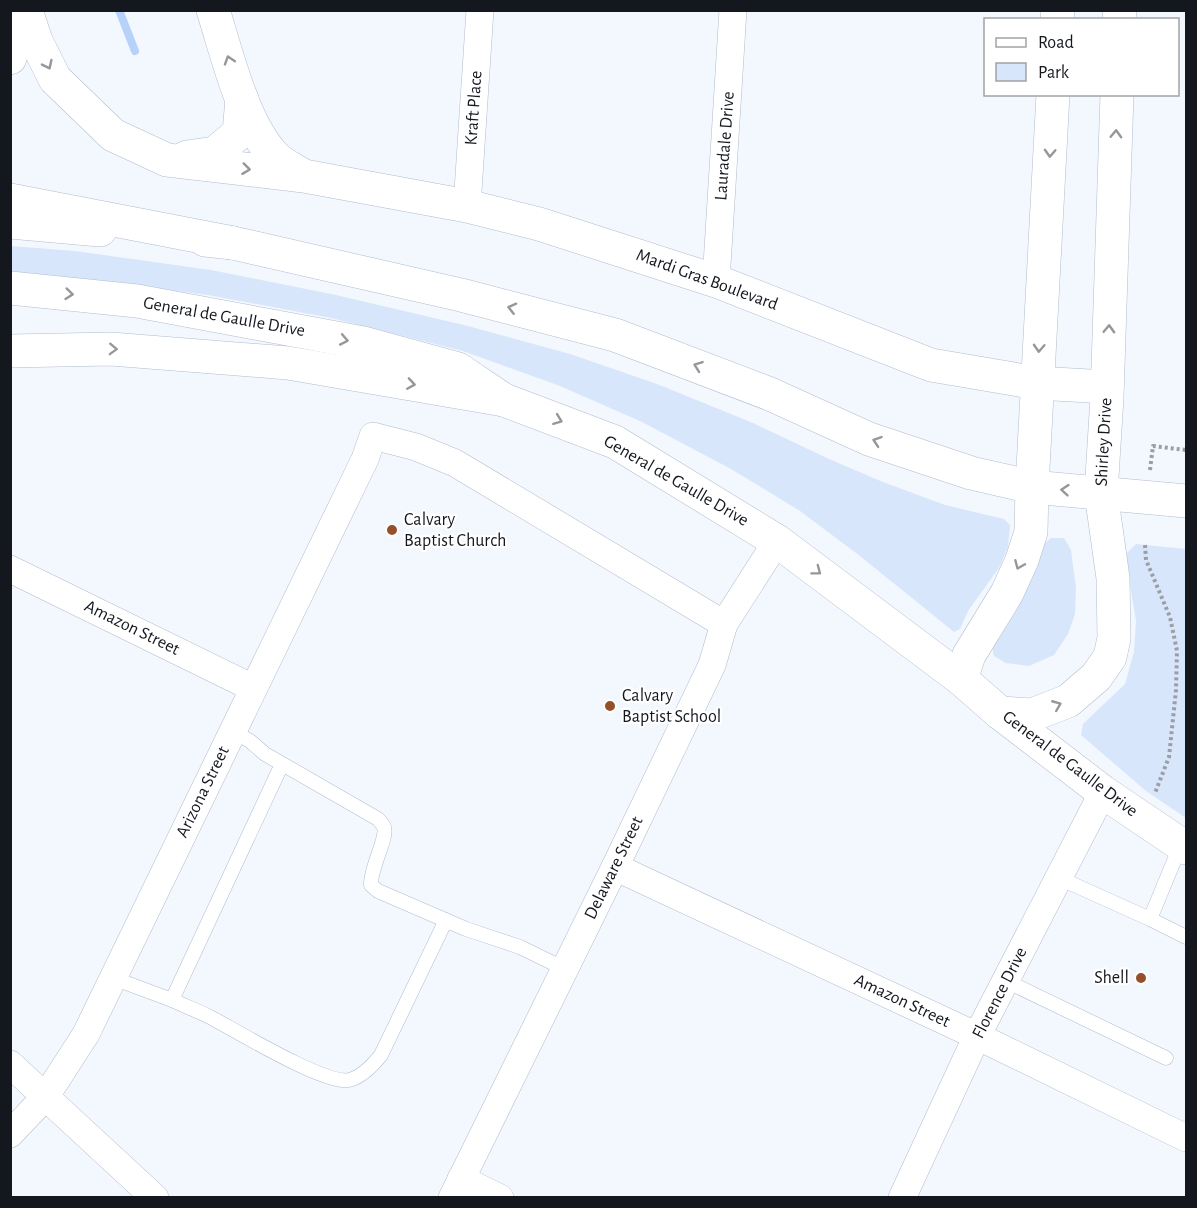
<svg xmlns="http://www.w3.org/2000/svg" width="1197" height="1208" font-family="'Alegreya Sans',sans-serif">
	<rect width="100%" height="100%" fill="#f3f7fe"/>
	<!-- green -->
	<g fill="#d8e6fc">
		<polygon points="10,246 75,251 211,270 336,295 468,326 570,354 657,384 753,423 829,459 883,482 945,505 1004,519 1010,525 1008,547 999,568 968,611 960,629 954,632 860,556 800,511 731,469 642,422 560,386 463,351 331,318 208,295 74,278 11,274"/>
		<polygon points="1051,538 1064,538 1071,550 1076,588 1075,614 1068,634 1054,655 1029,666 1006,663 994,656 991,643 1040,547"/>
		<polygon points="1136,544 1186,549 1186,818 1146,791 1081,735 1083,724 1125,684 1134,652 1136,621 1125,555"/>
	</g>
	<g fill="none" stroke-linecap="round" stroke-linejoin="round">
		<!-- stream -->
		<polyline stroke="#b7d2f9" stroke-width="8" points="119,10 135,51"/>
		<defs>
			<g id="service">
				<path d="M232,731L250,741L265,754L378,819C379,820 383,825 384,827C388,838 370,868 371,885L378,891L466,929L520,947L565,969"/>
				<polyline points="1181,844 1150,919 1186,937"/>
				<polyline points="1059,878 1150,919"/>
				<polyline points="113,978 172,1000 282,764"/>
				<polyline points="1006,981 1166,1058"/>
				<path d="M172,1000C185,1006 198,1011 210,1017C235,1030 325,1085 349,1080C362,1077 373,1065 381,1055L446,920"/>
			</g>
			<g id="minor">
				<polyline points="467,206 480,10"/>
				<polyline points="716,281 733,10"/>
				<polyline points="10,569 253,688"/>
				<polyline points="615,867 977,1036 1186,1138"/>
				<polyline points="10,1064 155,1198"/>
				<polyline points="10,1134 46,1096 86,1034 365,459 373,436 416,447 455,463 724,624"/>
				<polyline points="461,1179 500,1198"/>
				<polyline points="452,1198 615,867 712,665 724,624 777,541"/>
				<polyline points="902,1198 977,1036 1103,792"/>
			</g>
			<g id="tertiary">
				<polyline points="26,10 36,41 55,79 113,135 167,160 304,176 467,206 539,224 716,281 931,365 1037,383 1107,387"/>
				<path d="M213,10C227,54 243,124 275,157C282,164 293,169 302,175"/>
				<polyline points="1057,20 1058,10"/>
				<polyline points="1119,20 1120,10"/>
				<polyline points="187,157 215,153 239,133 242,99"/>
				<polyline points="961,679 969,655 1007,593 1022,560 1031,532 1032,487 1053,94"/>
				<polyline points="1000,713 1032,715 1068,701 1096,677 1110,657 1114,638 1113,578 1101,493 1107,397 1117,94"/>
			</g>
			<g id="primary">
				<polyline points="10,222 100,230"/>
				<polyline points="205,240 233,243 461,295 615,335 770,394 869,439 971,473 1032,487 1186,501"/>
				<polyline points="10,288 137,301 363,343 458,369 504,400 615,442 777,541 961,679 1000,713 1103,792 1186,848"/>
			</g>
			<g id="motorway">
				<polyline points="10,58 13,47 11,10"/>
				<polyline points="10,200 233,243"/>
				<polyline points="10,351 111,349 288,363 504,400"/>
			</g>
		</defs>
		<!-- service casing -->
		<use href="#service" stroke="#b2bdcd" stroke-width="15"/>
		<!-- minor casing -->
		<use href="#minor" stroke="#b2bdcd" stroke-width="28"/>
		<!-- tertiary casing -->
		<use href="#tertiary" stroke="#b2bdcd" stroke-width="34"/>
		<!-- primary casing -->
		<use href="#primary" stroke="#b2bdcd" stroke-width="34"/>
		<!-- motorway casing -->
		<use href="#motorway" stroke="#b2bdcd" stroke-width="34"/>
		<!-- path -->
		<g stroke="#9b9fa5" stroke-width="4" stroke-dasharray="3 3" stroke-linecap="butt">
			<polyline points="1150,470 1153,446 1186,450"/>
			<polyline points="1145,545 1146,560 1170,617 1177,651 1176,690 1169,757 1155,793"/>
		</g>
		<!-- service -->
		<use href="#service" stroke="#fff" stroke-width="14"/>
		<!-- minor -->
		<use href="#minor" stroke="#fff" stroke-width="27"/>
		<!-- tertiary -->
		<use href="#tertiary" stroke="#fff" stroke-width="33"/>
		<!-- primary -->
		<use href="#primary" stroke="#fff" stroke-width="33"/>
		<!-- motorway -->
		<use href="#motorway" stroke="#fff" stroke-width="33"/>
	</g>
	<!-- one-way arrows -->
	<defs><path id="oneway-chevron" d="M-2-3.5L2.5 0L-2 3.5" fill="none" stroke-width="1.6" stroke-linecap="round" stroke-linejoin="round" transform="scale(1.5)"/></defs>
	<g stroke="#95979a">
		<use href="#oneway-chevron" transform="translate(229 60) rotate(-108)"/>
		<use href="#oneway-chevron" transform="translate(48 65) rotate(64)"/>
		<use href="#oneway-chevron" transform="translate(1116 134) rotate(-88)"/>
		<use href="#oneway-chevron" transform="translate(1050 153) rotate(93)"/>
		<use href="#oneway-chevron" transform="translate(246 169) rotate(7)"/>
		<use href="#oneway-chevron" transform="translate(69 294) rotate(6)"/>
		<use href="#oneway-chevron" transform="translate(512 308) rotate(-166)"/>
		<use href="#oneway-chevron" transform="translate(1109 329) rotate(-88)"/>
		<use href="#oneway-chevron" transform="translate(344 340) rotate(11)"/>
		<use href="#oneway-chevron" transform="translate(1039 348) rotate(93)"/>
		<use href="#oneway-chevron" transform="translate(113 349) rotate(2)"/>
		<use href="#oneway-chevron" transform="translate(698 366) rotate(-160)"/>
		<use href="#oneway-chevron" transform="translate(411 384) rotate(9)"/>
		<use href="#oneway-chevron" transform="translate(558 420) rotate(21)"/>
		<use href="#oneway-chevron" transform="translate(877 441) rotate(-161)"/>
		<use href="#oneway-chevron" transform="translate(1065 490) rotate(-175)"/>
		<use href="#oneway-chevron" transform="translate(1019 565) rotate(113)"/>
		<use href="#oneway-chevron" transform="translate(817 571) rotate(37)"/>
		<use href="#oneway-chevron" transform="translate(1057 705) rotate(-22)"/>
	</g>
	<!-- markers -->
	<g fill="#965029" stroke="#fff" stroke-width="2">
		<circle cx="392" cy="530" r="6"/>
		<circle cx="610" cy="706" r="6"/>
		<circle cx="1141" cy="978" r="6"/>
	</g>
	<g text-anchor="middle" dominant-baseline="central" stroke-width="4.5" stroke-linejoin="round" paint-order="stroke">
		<!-- street labels -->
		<g font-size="18" fill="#14181e" stroke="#fff">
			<text transform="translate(474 108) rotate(-86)">Kraft Place</text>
			<text transform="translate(725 146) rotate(-86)">Lauradale Drive</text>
			<text transform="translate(707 280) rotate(20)">Mardi Gras Boulevard</text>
			<text transform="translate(224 317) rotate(10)">General de Gaulle Drive</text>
			<text transform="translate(1104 442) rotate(-87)">Shirley Drive</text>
			<text transform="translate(676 481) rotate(30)">General de Gaulle Drive</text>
			<text transform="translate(132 628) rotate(26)">Amazon Street</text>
			<text transform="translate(1070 764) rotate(37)">General de Gaulle Drive</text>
			<text transform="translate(203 792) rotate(-64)">Arizona Street</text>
			<text transform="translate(614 868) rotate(-64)">Delaware Street</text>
			<text transform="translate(1000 993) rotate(-63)">Florence Drive</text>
			<text transform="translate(902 1001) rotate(25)">Amazon Street</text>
		</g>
		<!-- poi labels -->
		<g font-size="18" fill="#14181e" stroke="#fff" text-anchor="start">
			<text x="404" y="520">Calvary<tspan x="404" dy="21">Baptist Church</tspan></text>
			<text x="622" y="696">Calvary<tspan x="622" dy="21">Baptist School</tspan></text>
			<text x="1129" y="978" text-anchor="end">Shell</text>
		</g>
	</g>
	<!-- border -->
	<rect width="1197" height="1208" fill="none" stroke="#14181e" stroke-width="24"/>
	<!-- legend -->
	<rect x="984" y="18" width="195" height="78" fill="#ffffff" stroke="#a1a3a5" stroke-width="1.5"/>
	<rect x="996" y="38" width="30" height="9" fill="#ffffff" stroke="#a1a3a5" stroke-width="1.5"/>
	<text x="1038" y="48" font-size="18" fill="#14181e">Road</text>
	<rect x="996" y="63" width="30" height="18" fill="#d8e6fc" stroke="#a1a3a5" stroke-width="1.5"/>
	<text x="1038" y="78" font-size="18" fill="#14181e">Park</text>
</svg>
